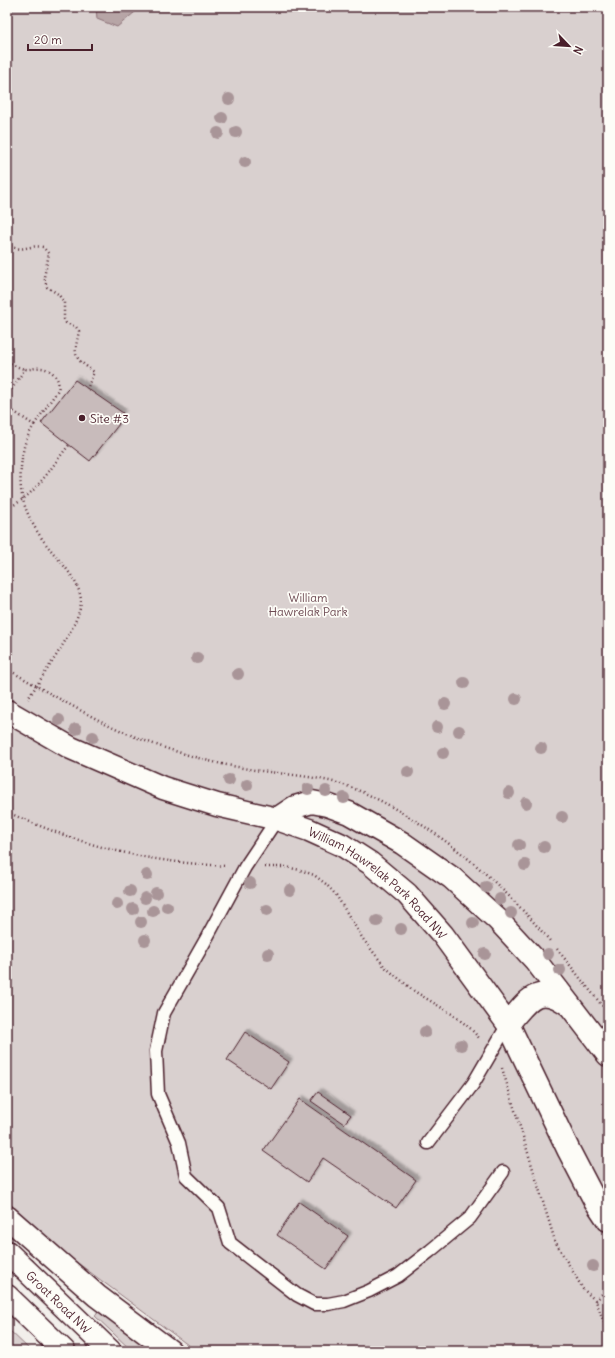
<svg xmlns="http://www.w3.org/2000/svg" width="615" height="1358" font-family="Delius,sans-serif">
	<defs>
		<filter id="shadow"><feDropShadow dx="3.5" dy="-3.5" stdDeviation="1" flood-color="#0004"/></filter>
	</defs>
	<rect width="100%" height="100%" fill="#f2efeb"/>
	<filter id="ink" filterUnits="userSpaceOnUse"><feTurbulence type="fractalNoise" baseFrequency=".025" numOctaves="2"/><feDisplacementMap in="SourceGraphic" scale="8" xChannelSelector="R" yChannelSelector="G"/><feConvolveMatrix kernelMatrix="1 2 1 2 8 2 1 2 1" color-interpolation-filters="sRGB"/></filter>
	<g filter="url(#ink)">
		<!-- green -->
		<g fill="#d9d0cf" stroke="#92787d">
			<polygon points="7,7 608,7 608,1351 196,1351 67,1255 7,1201"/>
			<polygon points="99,1309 154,1351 132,1351 95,1316"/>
			<polygon points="7,1328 31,1351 7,1351"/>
		</g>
		<!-- water -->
		<polygon fill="#b7a5a6" stroke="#8b6f75" points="96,7 141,7 117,27 97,19"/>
		<!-- building -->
		<g fill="#c8bbbb" stroke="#4a1f2b" filter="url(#shadow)">
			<polygon points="75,380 123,413 116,422 119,424 90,461 41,423"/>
			<polygon points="245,1032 289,1062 271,1089 227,1060"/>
			<polygon points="318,1092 351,1115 344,1124 311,1101"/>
			<polygon points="300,1099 416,1180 396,1208 323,1158 307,1182 263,1151"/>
			<polygon points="299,1202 348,1236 326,1269 277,1235"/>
		</g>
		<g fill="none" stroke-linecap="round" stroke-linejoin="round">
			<defs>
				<g id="lane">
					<polyline points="277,819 245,867 205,941 164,1013 156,1051 158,1094 179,1143 186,1176 219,1208 230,1243 297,1295 314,1304 328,1304 344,1301 369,1291 398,1276 430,1251 470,1218 503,1172"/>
					<polyline points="428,1143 473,1084 508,1024"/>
				</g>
				<g id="street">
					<path id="s1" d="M7,711L71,748L163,788L217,805L277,819L309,830L342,845L370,863L407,894L443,935L508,1024L569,1151L594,1199L608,1220"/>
					<polyline points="277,819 295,807 312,802 327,805 349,813 402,843 452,878 497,919 535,960 608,1055"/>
					<path d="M508,1024C528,1000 538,982 569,1005"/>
				</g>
				<g id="secondary">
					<polyline points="7,1217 97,1296 170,1351"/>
					<path id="s2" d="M7,1252L110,1351"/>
					<polyline points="7,1296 64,1351"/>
				</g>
			</defs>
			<!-- lane casing -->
			<use href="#lane" stroke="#4a1f2b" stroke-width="15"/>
			<!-- street casing -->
			<use href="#street" stroke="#4a1f2b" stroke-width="25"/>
			<!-- secondary casing -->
			<use href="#secondary" stroke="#4a1f2b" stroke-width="25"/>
			<!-- path -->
			<g stroke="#4a1f2b" stroke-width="2.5" stroke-dasharray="1 3" stroke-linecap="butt">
				<path d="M7,244C23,254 27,244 43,247L49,254L44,277L47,287L58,294L64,302V319L66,323L76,327L79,331C74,357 72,356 94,372L87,389"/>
				<path d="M7,362C12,364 19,368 25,369C30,370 36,367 41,368C52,369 61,379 58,390L34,425"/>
				<polyline points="7,396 25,369"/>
				<path d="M7,407L34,425C30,432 26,439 24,447C21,460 19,483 22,495C25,513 38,535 50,549C62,564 79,580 81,600C82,623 41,677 28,699"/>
				<path d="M7,508C34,498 51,467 69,445"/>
				<path d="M7,669C62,700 116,734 178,752C198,758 218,764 238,767C271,774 305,774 337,783C359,789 380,800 399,811C460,846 505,888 550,941"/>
				<path d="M7,812C45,829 85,844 126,853C159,861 193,864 226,866"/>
				<polyline points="265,867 286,867 300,870 314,875 326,884 336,895 363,939 385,967 414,991 452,1014 470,1028 480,1039"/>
				<polyline points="557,949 608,1013"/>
				<polyline points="502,1068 555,1241 583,1289 596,1301 608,1334"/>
				<polyline points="596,1301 608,1287"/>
				<polyline points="606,1351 608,1338"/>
			</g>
			<!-- lane -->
			<use href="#lane" stroke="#fdfcf7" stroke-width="12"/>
			<!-- street -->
			<use href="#street" stroke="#fdfcf7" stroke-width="22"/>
			<!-- secondary -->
			<use href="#secondary" stroke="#fdfcf7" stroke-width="22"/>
		</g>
		<!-- trees -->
		<g fill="#a99598">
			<circle cx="229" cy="99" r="6"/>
			<circle cx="222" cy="118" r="6"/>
			<circle cx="236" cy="132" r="6"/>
			<circle cx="218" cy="133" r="6"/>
			<circle cx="245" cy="162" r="6"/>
			<circle cx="197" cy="658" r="6"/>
			<circle cx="238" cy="674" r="6"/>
			<circle cx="464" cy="683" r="6"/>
			<circle cx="516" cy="699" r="6"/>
			<circle cx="445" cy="704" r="6"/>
			<circle cx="59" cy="720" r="6"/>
			<circle cx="437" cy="727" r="6"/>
			<circle cx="76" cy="729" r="6"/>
			<circle cx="459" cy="731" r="6"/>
			<circle cx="93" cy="737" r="6"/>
			<circle cx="541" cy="748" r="6"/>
			<circle cx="443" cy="753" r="6"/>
			<circle cx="408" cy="772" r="6"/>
			<circle cx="229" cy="780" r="6"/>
			<circle cx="247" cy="785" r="6"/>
			<circle cx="308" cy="789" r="6"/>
			<circle cx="326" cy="791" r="6"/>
			<circle cx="509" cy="793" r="6"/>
			<circle cx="344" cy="798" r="6"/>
			<circle cx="526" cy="803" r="6"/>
			<circle cx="562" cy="817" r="6"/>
			<circle cx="519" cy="845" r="6"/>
			<circle cx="544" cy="847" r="6"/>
			<circle cx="525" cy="865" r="6"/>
			<circle cx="147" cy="875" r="6"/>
			<circle cx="250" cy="883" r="6"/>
			<circle cx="486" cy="887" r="6"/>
			<circle cx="290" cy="890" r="6"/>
			<circle cx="130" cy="891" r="6"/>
			<circle cx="156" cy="893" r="6"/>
			<circle cx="145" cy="898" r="6"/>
			<circle cx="500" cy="899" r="6"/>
			<circle cx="117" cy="904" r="6"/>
			<circle cx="167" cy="907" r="6"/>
			<circle cx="133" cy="909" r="6"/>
			<circle cx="267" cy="910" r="6"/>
			<circle cx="153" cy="911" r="6"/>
			<circle cx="511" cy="913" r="6"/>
			<circle cx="377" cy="921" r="6"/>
			<circle cx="141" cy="922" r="6"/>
			<circle cx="473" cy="923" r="6"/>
			<circle cx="401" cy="929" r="6"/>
			<circle cx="145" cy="940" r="6"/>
			<circle cx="268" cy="954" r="6"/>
			<circle cx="485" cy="954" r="6"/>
			<circle cx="548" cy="954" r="6"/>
			<circle cx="560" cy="970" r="6"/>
			<circle cx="425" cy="1032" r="6"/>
			<circle cx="461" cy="1045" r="6"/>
			<circle cx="593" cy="1266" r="6"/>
		</g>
	</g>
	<!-- markers -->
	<circle fill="#4a1f2b" stroke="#fdfcf7" stroke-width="1.5" cx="82" cy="418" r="4"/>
	<g text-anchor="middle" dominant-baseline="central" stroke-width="3.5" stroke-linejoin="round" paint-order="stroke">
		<!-- poi labels -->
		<g font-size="12" fill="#4a1f2b" stroke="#fdfcf7" text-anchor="start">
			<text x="90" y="418">Site #3</text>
		</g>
		<!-- park labels -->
		<g font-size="12" fill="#6e4b54" stroke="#fdfcf7">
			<text x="308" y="597">William<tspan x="308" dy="14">Hawrelak Park</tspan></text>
		</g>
		<!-- street labels -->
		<g font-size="12" fill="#4a1f2b" stroke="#fdfcf7">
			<text stroke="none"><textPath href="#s1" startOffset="414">William Hawrelak Park Road NW</textPath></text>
			<text stroke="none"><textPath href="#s2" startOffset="72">Groat Road NW</textPath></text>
		</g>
	</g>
	<!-- margin -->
	<rect width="615" height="1358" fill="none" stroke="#fdfcf7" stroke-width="24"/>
	<rect x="12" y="12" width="591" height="1334" fill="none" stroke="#4a1f2b" stroke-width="1.5" filter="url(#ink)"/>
	<!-- north arrow -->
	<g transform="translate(569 46) rotate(115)" stroke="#fdfcf7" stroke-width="3" paint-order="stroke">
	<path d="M0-3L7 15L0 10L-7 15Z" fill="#4a1f2b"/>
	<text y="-6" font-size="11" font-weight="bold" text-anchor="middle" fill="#4a1f2b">N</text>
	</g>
	<!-- scale -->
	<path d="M28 44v6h64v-6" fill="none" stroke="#4a1f2b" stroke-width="2"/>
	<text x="34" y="44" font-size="12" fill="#4a1f2b" stroke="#fdfcf7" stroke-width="3" paint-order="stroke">20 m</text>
</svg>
